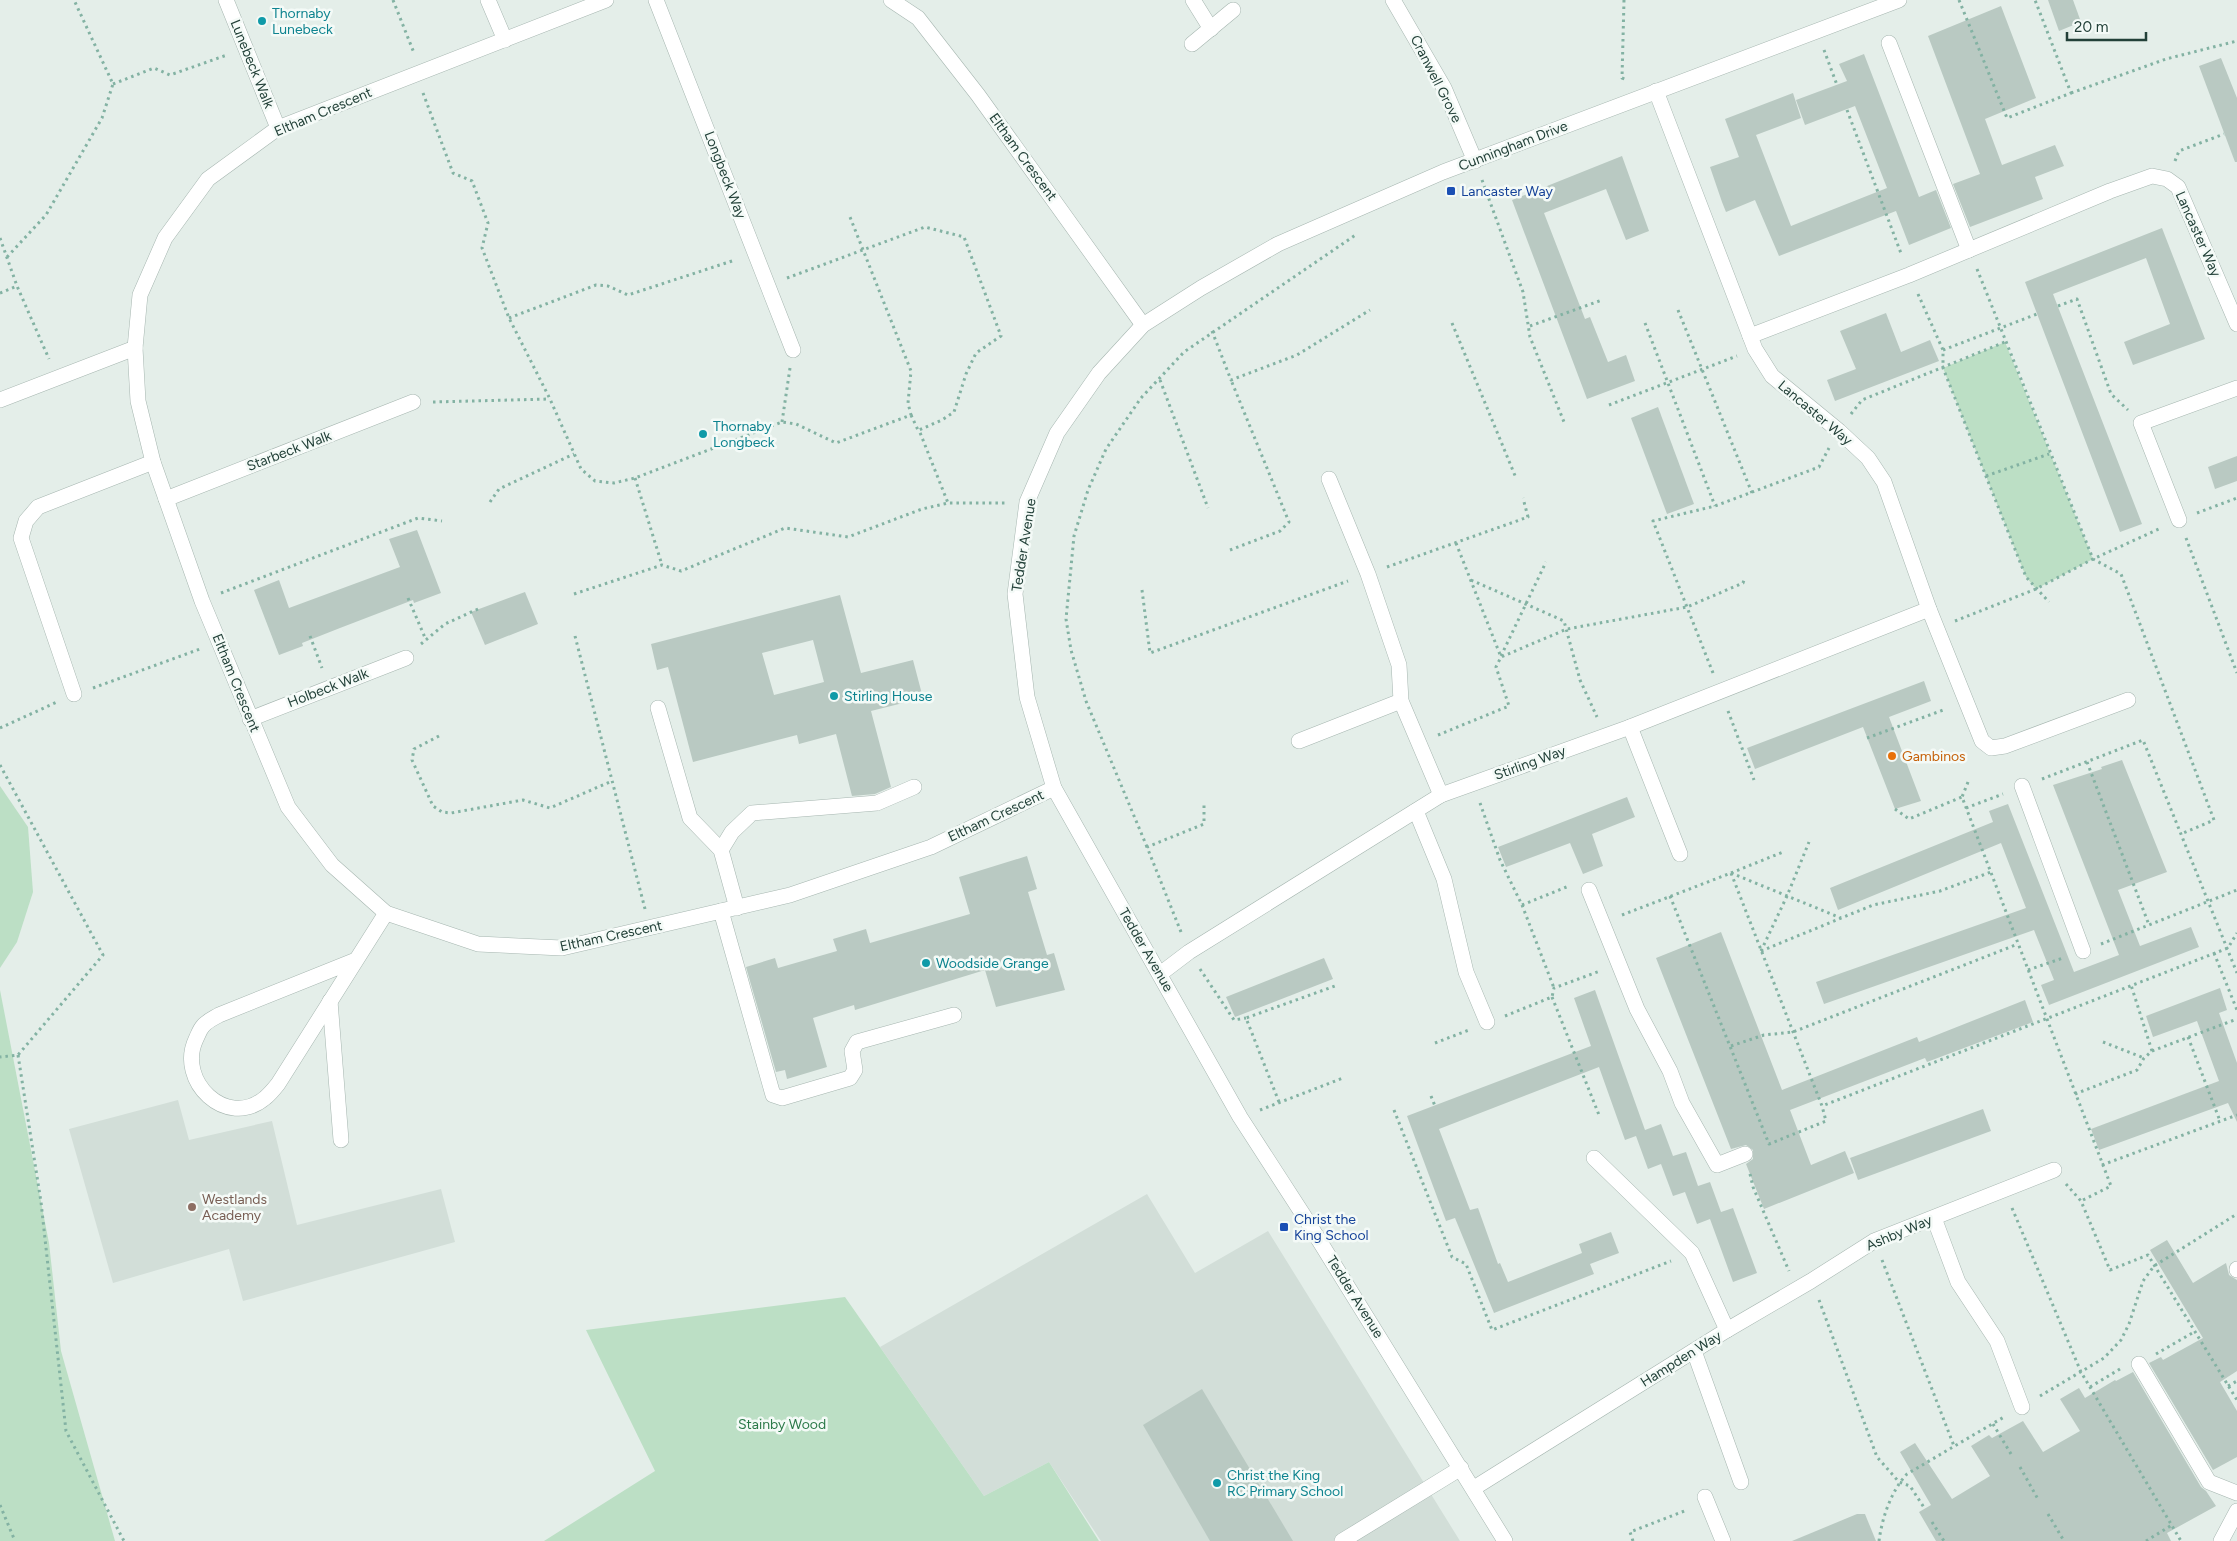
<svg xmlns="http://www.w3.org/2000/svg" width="2237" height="1541" font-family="Figtree,sans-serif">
	<rect width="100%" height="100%" fill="#e4eee9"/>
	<!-- built -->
	<g fill="#d2ded8">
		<polygon points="178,1100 189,1140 272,1121 297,1225 441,1189 455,1242 243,1301 229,1249 113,1283 69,1129"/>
		<polygon points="1147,1194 1195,1273 1268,1231 1460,1541 1101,1541 1049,1462 984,1496 880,1347"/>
	</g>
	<!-- green -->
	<g fill="#bcdfc5">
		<polygon points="2005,342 2093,559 2036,589 2026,577 1943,368"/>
		<polygon points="0,786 28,827 33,892 17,942 0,968"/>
		<polygon points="0,990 49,1243 61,1351 115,1541 0,1541"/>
		<polygon points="845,1297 984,1496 1049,1462 1099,1541 544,1541 655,1471 586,1330"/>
	</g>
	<!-- building -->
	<g fill="#b9c9c2" fill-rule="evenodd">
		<polygon points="2048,0 2073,0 2081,22 2059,31"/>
		<polygon points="2001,6 2036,98 1985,119 2002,165 2055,145 2064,166 2035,177 2043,199 1970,227 1953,184 1980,174 1928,36"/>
		<polygon points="1864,54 1919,197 1936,190 1951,228 1909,245 1896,211 1779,256 1755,200 1726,212 1722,202 1710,167 1739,157 1725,119 1793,93 1801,118 1756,135 1791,226 1887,188 1855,106 1805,125 1796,100 1847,81 1839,64"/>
		<polygon points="2221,58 2237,98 2237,162 2235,162 2199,66"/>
		<polygon points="1622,156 1649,231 1626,240 1606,189 1544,213 1585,319 1590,317 1608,362 1626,355 1635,381 1587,399 1512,200"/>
		<polygon points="2162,228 2205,339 2133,365 2124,342 2170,324 2146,258 2053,294 2142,524 2120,532 2025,282"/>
		<polygon points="1886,313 1901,352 1930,340 1939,361 1835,401 1827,380 1856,369 1840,331"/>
		<polygon points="1658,407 1694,504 1667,514 1631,418"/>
		<polygon points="2237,456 2237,481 2215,489 2208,467"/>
		<polygon points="417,530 441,593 414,603 413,600 340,628 302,643 303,646 279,655 254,590 279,580 289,608 400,567 389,539"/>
		<polygon points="525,592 538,624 485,645 471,612"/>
		<path d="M840,595L861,673L913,660L923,698L871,711L891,787L875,794L852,796L836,734L799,744L797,735L693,762L668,667L657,670L651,644ZM813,640L824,682L774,695L762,653Z"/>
		<polygon points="1924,681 1931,701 1889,717 1921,801 1895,809 1863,727 1755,769 1747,748"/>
		<polygon points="2122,760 2167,872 2118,890 2140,946 2191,927 2199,947 2049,1005 2041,985 2054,980 2034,930 1824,1004 1816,982 2026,908 2001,843 1838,910 1830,888 1993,822 1989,811 2008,804 2074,972 2119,955 2053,785 2102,769 2101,767"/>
		<polygon points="1627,797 1635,817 1592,834 1603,866 1583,874 1570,843 1506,867 1498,847"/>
		<polygon points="1027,856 1037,889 1028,892 1047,955 1054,953 1065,990 996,1007 985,970 855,1010 854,1005 813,1018 827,1067 787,1079 785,1070 776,1072 746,967 775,958 778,968 837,951 833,939 866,929 870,943 970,914 959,877"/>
		<polygon points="1721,932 1782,1090 1917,1037 1919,1042 2025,1000 2033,1022 1927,1062 1925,1058 1790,1110 1811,1165 1845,1151 1854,1173 1764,1209 1746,1164 1753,1159 1753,1150 1746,1145 1731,1149 1656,958"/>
		<polygon points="1324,958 1333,979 1235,1017 1226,997"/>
		<polygon points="2220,988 2227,1010 2219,1013 2237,1063 2237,1122 2228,1103 2099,1150 2091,1129 2219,1081 2197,1021 2153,1037 2146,1016"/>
		<polygon points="1595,990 1645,1130 1661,1124 1673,1156 1686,1152 1698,1186 1710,1182 1721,1212 1733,1208 1757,1273 1733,1282 1710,1219 1697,1224 1685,1192 1673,1196 1661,1164 1648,1169 1636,1136 1625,1140 1599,1067 1439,1129 1470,1210 1478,1208 1498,1264 1500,1263 1508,1282 1582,1253 1579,1244 1611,1232 1619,1253 1590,1264 1594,1274 1494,1313 1455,1218 1446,1221 1407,1116 1591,1046 1574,998"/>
		<polygon points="1983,1109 1991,1131 1858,1180 1850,1158"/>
		<polygon points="2167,1240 2193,1283 2226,1263 2229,1275 2237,1280 2237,1371 2220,1382 2237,1411 2237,1457 2213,1470 2149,1363 2161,1357 2163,1360 2203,1338 2150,1250"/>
		<polygon points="2133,1372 2201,1487 2206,1491 2216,1506 2167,1533 2171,1541 1936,1541 1919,1512 1931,1505 1900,1452 1915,1443 1952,1499 1990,1476 1971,1446 1989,1435 1992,1438 2023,1421 2043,1452 2080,1431 2060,1399 2079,1388 2085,1398 2115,1380 2116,1381"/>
		<polygon points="1202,1389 1293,1541 1210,1541 1143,1425"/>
		<polygon points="1865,1514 1876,1541 1792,1541 1857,1514"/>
	</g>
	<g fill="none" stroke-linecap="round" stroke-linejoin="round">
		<defs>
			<g id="minor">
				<polyline points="226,0 278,128"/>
				<polyline points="488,0 505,40"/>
				<polyline points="606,0 278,128 208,179 165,238 140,295 135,348 138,401 153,462 202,601 288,807 332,865 386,913 478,944 562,948 790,895 931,847 1054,788"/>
				<polyline points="656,0 793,350"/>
				<polyline points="891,0 918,18 978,95 1143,325"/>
				<polyline points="1193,0 1211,29"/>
				<polyline points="1393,0 1444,88 1475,161"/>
				<polyline points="1889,43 1969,250"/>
				<polyline points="1192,44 1233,10"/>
				<polyline points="1656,91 1750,336"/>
				<polyline points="0,400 135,348"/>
				<polyline points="1329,479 1368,574 1399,665 1401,701 1441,795"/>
				<polyline points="166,499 413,402"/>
				<polyline points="2179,520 2141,423 2237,388"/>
				<polyline points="74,694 21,538 26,521 38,507 153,462"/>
				<polyline points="2128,700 2005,746 1991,748 1982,741 1929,609 1884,482 1868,458 1839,431 1772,376 1755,349 1750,336 1909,275 2110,191 2152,176 2167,179 2178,187 2237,324"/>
				<polyline points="658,708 690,818 721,850 737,908"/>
				<polyline points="250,719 406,658"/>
				<polyline points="1630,727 1680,854"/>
				<polyline points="1299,741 1401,701"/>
				<polyline points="2022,786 2083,951"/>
				<polyline points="1416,811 1444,879 1466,972 1487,1022"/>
				<polyline points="721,850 732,832 752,813 877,803 914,787"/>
				<polyline points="1589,890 1637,1009 1670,1071 1682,1103 1717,1165 1745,1154"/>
				<polyline points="721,911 773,1095 782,1098 850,1078 855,1070 852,1051 857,1042 954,1015"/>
				<path d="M356,960L219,1015C214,1018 207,1021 203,1026C200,1029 198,1035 196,1039C176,1081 227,1130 265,1098C270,1094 274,1089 278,1084L386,913"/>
				<polyline points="1160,974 1189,952 1441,795 1630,727 1929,609"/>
				<polyline points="330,1001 341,1140"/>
				<polyline points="1934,1218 1958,1282 1997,1341 2022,1407"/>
				<polyline points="2237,1269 2237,1270"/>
				<polyline points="1727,1330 1811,1281 1874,1241 2054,1170"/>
				<polyline points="1694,1351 1741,1482"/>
				<polyline points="2139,1364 2209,1482 2237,1493"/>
				<polyline points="1474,1488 1727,1330 1692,1253 1594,1158"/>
				<polyline points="1705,1497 1723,1541"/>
				<polyline points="1342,1541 1461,1468"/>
				<polyline points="1505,1541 1304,1216 1240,1117 1054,788 1027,697 1015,594 1027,502 1057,433 1099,373 1143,325 1201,288 1278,244 1443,172 1899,0"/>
				<polyline points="2221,1541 2237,1511"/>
			</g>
		</defs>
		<!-- minor casing -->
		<use href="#minor" stroke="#a6b6b0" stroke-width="16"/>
		<!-- path -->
		<g stroke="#83b2a3" stroke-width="3" stroke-dasharray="2.5 4" stroke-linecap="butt">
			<polyline points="393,0 414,53"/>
			<polyline points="1624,0 1622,78 1627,80"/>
			<polyline points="1959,0 2007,118 2071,93 2035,0"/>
			<polyline points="1824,50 1837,85"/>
			<polyline points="113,84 154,68 170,75 227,55"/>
			<polyline points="423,93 453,173 472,181 488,223 482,248 509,318 550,399 581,469 595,481 614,483 635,478 782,422 796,424 836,443 911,415 908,403 911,371 850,217"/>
			<polyline points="2071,93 2166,59 2237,41"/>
			<polyline points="1847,110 1902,256"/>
			<polyline points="2175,161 2179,151 2224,134"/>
			<polyline points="1482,180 1523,292 1530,337 1564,422"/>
			<polyline points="0,238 17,286 49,359"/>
			<polyline points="7,257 46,215 102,118 113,84 74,0"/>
			<polyline points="1977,269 2093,559 2121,574 2214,820 2181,834"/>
			<polyline points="787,278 925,227 964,237 1001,336 976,353 966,374 954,412 942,420 919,430 948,503"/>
			<polyline points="0,293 17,286"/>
			<polyline points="1918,294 1943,350 1943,368 2026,577 2049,602"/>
			<polyline points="2058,306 2077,299 2111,394 2128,410"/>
			<polyline points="1678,310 1752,493"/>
			<polyline points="509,318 596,285 608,286 628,295 735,260"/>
			<polyline points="1452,323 1516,478"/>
			<polyline points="1645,323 1715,506"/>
			<polyline points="1530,326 1602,300"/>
			<polyline points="1212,331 1231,380 1297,355 1370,310"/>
			<polyline points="1943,350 2037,314"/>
			<polyline points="1160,380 1208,508"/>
			<polyline points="433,402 549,399"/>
			<polyline points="1609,405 1737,356"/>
			<polyline points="1851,414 1862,400 2005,342"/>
			<polyline points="911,415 918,430"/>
			<polyline points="782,422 790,368"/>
			<polyline points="1986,476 2049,454"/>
			<polyline points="635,478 662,565"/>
			<polyline points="490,502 499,489 574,454"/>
			<polyline points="2197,513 2237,498"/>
			<polyline points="2186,538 2237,673"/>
			<polyline points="1456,543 1501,657"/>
			<polyline points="1230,550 1280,531 1289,522 1231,380"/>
			<polyline points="1387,567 1528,517 1523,498"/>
			<polyline points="1471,580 1564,621 1580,680 1597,717"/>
			<polyline points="1142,590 1150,653 1348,581"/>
			<polyline points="221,593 418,518 442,521"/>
			<polyline points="574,594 662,565 681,571 785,528 848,537 922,509 948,503 1007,503"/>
			<polyline points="408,598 426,640"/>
			<polyline points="1955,621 2036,589 2093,559 2161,528"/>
			<polyline points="310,636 322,668"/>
			<polyline points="575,636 645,909"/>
			<polyline points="421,644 445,624 478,609"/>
			<polyline points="1501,656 1546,562"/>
			<polyline points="1713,673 1653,521 1715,506 1819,467 1829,448"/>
			<polyline points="93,688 200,649"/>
			<polyline points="1728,711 1754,780"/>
			<polyline points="0,728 57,702"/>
			<polyline points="1438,735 1509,706 1496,667 1501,657 1567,629 1687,607 1743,583 1745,577"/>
			<polyline points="439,736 414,749 412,760 433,806 442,812 451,813 523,800 550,808 612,781"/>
			<polyline points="1867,738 1946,709"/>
			<polyline points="2087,762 2149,925"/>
			<polyline points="0,765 103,955 18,1055 0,1057"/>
			<polyline points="2042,779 2143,740 2237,973"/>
			<polyline points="1968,782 1962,797 2111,1186 2081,1201"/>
			<polyline points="1480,803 1500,860 1522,905 1569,886"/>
			<polyline points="1966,808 2003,794"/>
			<polyline points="1895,809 1909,819 1962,797"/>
			<polyline points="1147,847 1086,701 1071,650 1066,619 1074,536 1088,490 1106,449 1141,398 1184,352 1357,234"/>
			<polyline points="1731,873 1841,918"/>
			<polyline points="1731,873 1783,852"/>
			<polyline points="1670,896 1769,1144 1826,1121 1822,1106"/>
			<polyline points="1522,905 1554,988"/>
			<polyline points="1622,915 1731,873 1822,1106 2228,948 2237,933"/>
			<polyline points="1181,932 1147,847 1204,824 1204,803"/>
			<polyline points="2101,944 2237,890"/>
			<polyline points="1761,951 1873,905 1940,891 1991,872"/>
			<polyline points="1761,951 1787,896 1809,842"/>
			<polyline points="2214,953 2237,1010"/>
			<polyline points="1200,969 1234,1020 1246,1018"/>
			<polyline points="2028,970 2063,958"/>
			<polyline points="1552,997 1599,1115"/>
			<polyline points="1505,1016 1552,997 1554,988 1600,971"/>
			<polyline points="2188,1037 2220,1121"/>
			<polyline points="2103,1042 2144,1058"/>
			<polyline points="1435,1043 1469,1030"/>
			<polyline points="1731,1046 1764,1035 1793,1032 2018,944"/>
			<polyline points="2152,1051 2237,1019"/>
			<polyline points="18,1055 41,1202 66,1431 124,1541"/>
			<polyline points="2075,1094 2137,1070 2144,1058 2152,1051 2131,985"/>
			<polyline points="1431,1096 1435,1106"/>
			<polyline points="1279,1102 1246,1018 1335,986"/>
			<polyline points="1260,1110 1343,1078"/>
			<polyline points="1394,1110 1452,1257 1466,1264 1492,1330 1671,1261"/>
			<polyline points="2102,1165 2237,1115"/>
			<polyline points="1750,1174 1753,1187 1789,1271"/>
			<polyline points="2066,1184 2081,1201 2110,1270 2148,1255 2237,1400"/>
			<polyline points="2012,1208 2081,1372 2181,1541"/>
			<polyline points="1882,1260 1954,1446"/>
			<polyline points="1819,1300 1877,1457 1899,1482 1910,1486 1925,1509"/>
			<polyline points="2156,1354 2194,1332"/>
			<polyline points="2228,1386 2237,1381"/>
			<polyline points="2090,1387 2120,1369"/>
			<polyline points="2040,1396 2104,1358 2121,1340 2129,1324 2143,1281 2154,1266 2237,1214"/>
			<polyline points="1993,1424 2011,1454"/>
			<polyline points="2020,1467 2039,1501"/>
			<polyline points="0,1505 15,1541"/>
			<polyline points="2048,1514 2064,1541"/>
			<polyline points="1932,1522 1944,1541"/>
			<polyline points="1633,1541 1630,1532 1687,1510"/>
			<path d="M1879,1541C1882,1518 1891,1491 1907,1474L2004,1417"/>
			<polyline points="2146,1541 2172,1525"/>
		</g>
		<!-- minor -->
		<use href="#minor" stroke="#fff" stroke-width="15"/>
	</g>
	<!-- markers -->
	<g fill="#0f9aa8" stroke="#f4faf7" stroke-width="2">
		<circle cx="262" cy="21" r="5"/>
		<circle cx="703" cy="434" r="5"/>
		<circle cx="834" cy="696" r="5"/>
		<circle cx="926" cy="963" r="5"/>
		<circle cx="1217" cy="1483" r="5"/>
	</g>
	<g fill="#1a4fb4" stroke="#f4faf7" stroke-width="2">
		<rect x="1446" y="186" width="10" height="10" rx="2.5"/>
		<rect x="1279" y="1222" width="10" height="10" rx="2.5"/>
	</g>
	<circle fill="#e8710a" stroke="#f4faf7" stroke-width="2" cx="1892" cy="756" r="5"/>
	<circle fill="#8d6e63" stroke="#f4faf7" stroke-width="2" cx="192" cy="1207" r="5"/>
	<g text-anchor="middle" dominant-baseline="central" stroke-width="5" stroke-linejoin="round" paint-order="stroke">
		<!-- culture labels -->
		<g font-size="14" fill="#0d838f" stroke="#f4faf7" text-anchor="start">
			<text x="272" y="13">Thornaby<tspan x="272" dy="16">Lunebeck</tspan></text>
			<text x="713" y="426">Thornaby<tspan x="713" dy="16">Longbeck</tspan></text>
			<text x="844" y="696">Stirling House</text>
			<text x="936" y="963">Woodside Grange</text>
			<text x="1227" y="1475">Christ the King<tspan x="1227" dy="16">RC Primary School</tspan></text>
		</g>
		<!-- street labels -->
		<g font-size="14" fill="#224038" stroke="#f4faf7">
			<text transform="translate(252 64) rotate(68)">Lunebeck Walk</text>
			<text transform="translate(1436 79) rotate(63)">Cranwell Grove</text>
			<text transform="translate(323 112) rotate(-23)">Eltham Crescent</text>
			<text transform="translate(1513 146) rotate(-21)">Cunningham Drive</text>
			<text transform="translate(1023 157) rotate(54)">Eltham Crescent</text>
			<text transform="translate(725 175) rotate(69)">Longbeck Way</text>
			<text transform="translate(2198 234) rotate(66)">Lancaster Way</text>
			<text transform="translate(1815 413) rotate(40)">Lancaster Way</text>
			<text transform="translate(289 451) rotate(-21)">Starbeck Walk</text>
			<text transform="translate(1024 545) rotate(-81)">Tedder Avenue</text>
			<text transform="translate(236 683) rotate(68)">Eltham Crescent</text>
			<text transform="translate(328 688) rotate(-21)">Holbeck Walk</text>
			<text transform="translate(1530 763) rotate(-20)">Stirling Way</text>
			<text transform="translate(996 816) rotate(-25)">Eltham Crescent</text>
			<text transform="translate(611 936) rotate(-12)">Eltham Crescent</text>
			<text transform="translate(1146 950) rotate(60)">Tedder Avenue</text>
			<text transform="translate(1899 1233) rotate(-23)">Ashby Way</text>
			<text transform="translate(1355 1297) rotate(58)">Tedder Avenue</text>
			<text transform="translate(1681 1359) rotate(-32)">Hampden Way</text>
		</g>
		<!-- transit labels -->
		<g font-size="14" fill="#164399" stroke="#f4faf7" text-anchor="start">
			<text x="1461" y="191">Lancaster Way</text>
			<text x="1294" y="1219">Christ the<tspan x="1294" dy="16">King School</tspan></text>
		</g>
		<!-- food labels -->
		<g font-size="14" fill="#c56008" stroke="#f4faf7" text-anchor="start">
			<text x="1902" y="756">Gambinos</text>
		</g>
		<!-- education labels -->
		<g font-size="14" fill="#785e54" stroke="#f4faf7" text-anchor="start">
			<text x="202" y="1199">Westlands<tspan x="202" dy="16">Academy</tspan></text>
		</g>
		<!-- park labels -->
		<g font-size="14" fill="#2b7949" stroke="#f4faf7">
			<text x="782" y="1424">Stainby Wood</text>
		</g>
	</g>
	<!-- scale -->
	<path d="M2067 32v8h79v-8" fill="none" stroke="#224038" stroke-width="2.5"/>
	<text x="2074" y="32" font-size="15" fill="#224038" stroke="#f4faf7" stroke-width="4" paint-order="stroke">20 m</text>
</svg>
